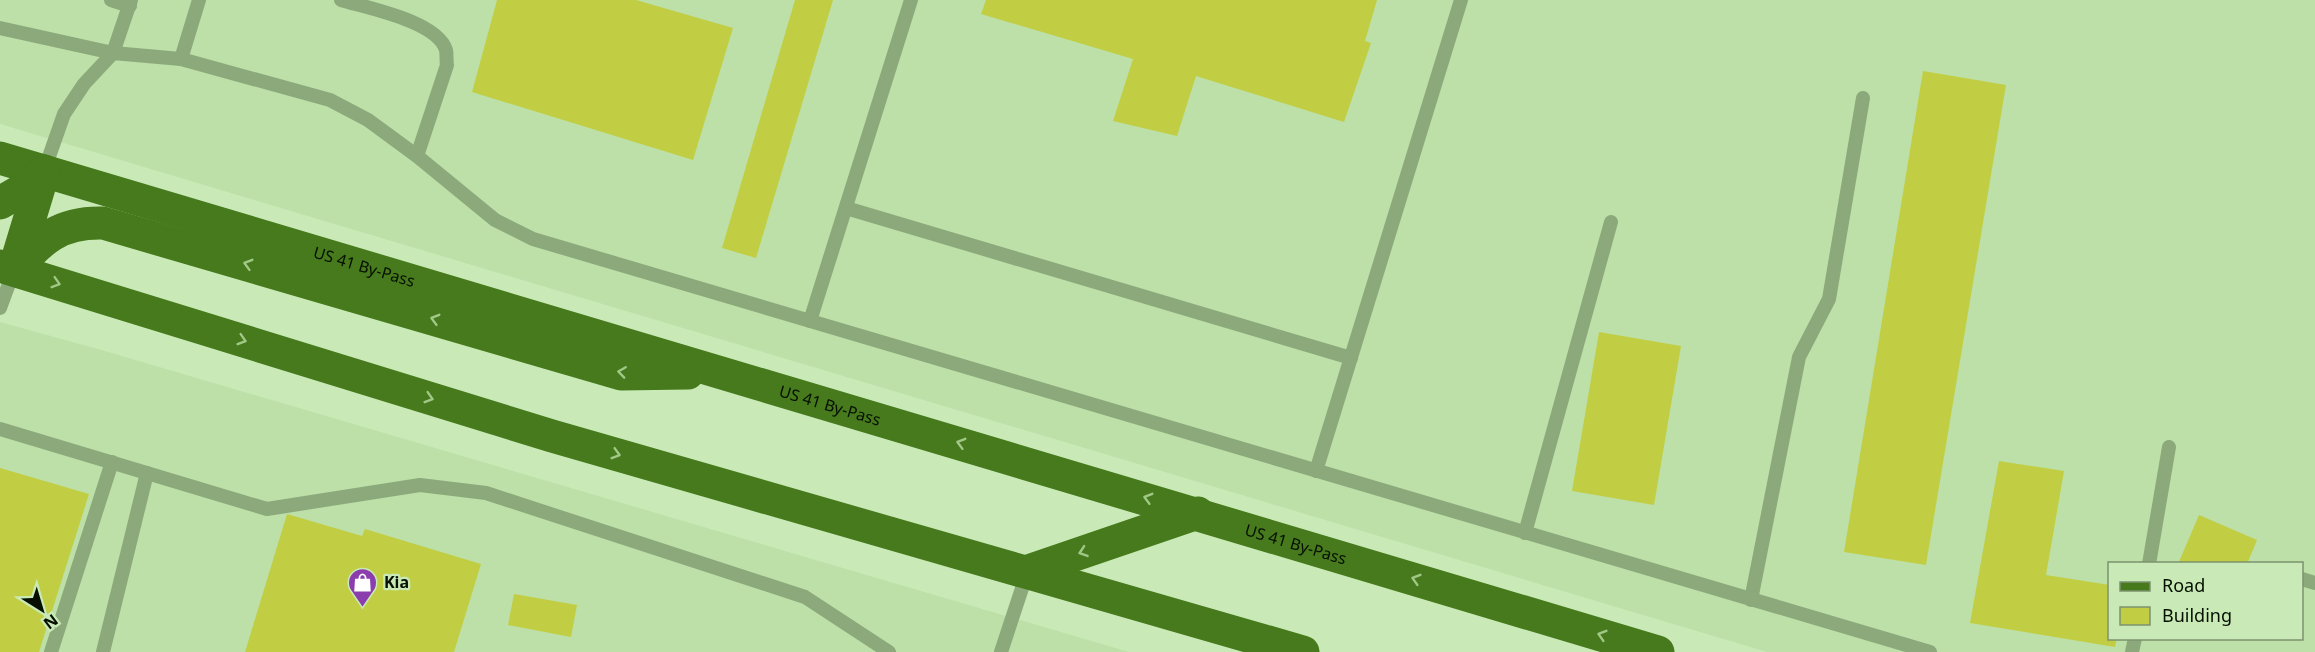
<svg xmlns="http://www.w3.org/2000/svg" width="2315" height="652" font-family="'Noto Sans',sans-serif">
	<rect width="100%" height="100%" fill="#c9eab7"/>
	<!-- built -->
	<g fill="#bce0a7" fill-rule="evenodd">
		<path d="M0,0H2315V652H1767L0,124ZM2110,564H2302V638H2110Z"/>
		<polygon points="0,322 98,349 1129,652 0,652"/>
	</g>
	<!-- building -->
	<g fill="#c1ce43">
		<polygon points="497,0 636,0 733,28 693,160 472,92"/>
		<polygon points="795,0 833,0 756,258 722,248"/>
		<polygon points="986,0 1377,0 1365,41 1371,43 1344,122 1196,76 1177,136 1113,121 1133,59 981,14"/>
		<polygon points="1923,71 2006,85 1926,565 1844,552"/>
		<polygon points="1599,332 1681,346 1654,505 1572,491"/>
		<polygon points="1999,461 2064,471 2046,575 2110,585 2110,638 2117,638 2115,647 1970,623"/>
		<polygon points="0,468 89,494 39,652 0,652"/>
		<polygon points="287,514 362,536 365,529 481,564 454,652 245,652"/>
		<polygon points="2199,515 2257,540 2247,564 2178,564"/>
		<polygon points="514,594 577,605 571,637 508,625"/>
	</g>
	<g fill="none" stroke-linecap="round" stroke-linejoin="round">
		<!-- lane -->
		<g stroke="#8ca97b" stroke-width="14">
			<polyline points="111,0 130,6"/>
			<path d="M341,0C367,8 437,21 446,50C447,54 446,60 447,65L417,156"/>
			<polyline points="0,28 113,53 131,0"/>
			<polyline points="181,59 199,0"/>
			<polyline points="44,171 64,114 84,84 113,53 181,59 330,100 368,120 417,156 495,220 533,239 1930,652"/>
			<polyline points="846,208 1351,358"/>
			<polyline points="0,308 14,270"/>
			<polyline points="810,321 911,0"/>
			<polyline points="0,429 267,509 420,485 486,493 805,597 889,652"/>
			<polyline points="1316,471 1461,0"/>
			<polyline points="1525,533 1611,222"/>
			<polyline points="2149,564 2169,447"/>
			<polyline points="2302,579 2315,583"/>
			<polyline points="1751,600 1799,357 1829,299 1863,98"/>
			<polyline points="51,652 112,462"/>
			<polyline points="103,652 147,473"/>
			<polyline points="1001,652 1027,573"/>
			<polyline points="2132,652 2135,638"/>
		</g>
		<!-- primary -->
		<g stroke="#467a1c" stroke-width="33">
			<path id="s1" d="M0,158L1658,652"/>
			<polyline points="0,203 29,186 44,171"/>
			<polyline points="0,266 552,436 1303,652"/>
			<polyline points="15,267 44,171"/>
			<path d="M14,270C42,239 59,222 103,223L621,374L688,373"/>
			<polyline points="1028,571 1198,513"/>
		</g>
	</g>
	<!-- one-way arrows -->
	<defs><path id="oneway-chevron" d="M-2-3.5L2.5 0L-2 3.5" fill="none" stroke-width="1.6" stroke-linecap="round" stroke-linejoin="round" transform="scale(1.5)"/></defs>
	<g stroke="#a2c888">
		<use href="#oneway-chevron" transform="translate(248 264) rotate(-164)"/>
		<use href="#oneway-chevron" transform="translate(56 283) rotate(17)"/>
		<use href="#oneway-chevron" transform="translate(435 319) rotate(-164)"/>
		<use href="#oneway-chevron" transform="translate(242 340) rotate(17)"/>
		<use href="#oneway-chevron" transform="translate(622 372) rotate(-172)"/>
		<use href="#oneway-chevron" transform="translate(429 398) rotate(17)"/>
		<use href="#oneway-chevron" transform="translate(961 443) rotate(-164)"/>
		<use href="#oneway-chevron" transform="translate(616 454) rotate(16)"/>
		<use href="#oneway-chevron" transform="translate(1148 498) rotate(-164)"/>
		<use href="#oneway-chevron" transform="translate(1083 552) rotate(161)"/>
		<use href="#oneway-chevron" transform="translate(1416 579) rotate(-163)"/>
		<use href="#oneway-chevron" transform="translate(1602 635) rotate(-163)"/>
	</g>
	<!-- icons -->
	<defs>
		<symbol id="shop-pin" viewBox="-11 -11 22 30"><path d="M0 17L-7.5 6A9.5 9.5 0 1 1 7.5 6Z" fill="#8c3dad" stroke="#c9eab7"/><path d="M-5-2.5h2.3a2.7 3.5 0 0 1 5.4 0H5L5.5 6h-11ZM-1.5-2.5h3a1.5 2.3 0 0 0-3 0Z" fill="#fff"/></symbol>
	</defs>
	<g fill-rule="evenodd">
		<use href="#shop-pin" x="346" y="566" width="33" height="45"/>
	</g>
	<g text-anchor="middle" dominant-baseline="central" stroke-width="4.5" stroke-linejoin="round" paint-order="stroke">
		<!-- street labels -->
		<g font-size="16" fill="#060f01" stroke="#c9eab7">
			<text stroke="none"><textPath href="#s1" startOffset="380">US 41 By-Pass</textPath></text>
			<text stroke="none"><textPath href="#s1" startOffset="866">US 41 By-Pass</textPath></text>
			<text stroke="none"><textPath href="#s1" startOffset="1352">US 41 By-Pass</textPath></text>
		</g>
		<!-- poi labels -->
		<g font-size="16" font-weight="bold" fill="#060f01" stroke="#c9eab7" text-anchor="start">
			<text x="384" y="582">Kia</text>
		</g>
	</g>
	<!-- legend -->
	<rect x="2108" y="562" width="195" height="78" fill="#c9eab7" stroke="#7b926e" stroke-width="1.5"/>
	<rect x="2120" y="582" width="30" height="9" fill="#467a1c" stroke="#7b926e" stroke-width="1.5"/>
	<text x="2162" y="592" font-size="18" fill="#060f01">Road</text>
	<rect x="2120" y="607" width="30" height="18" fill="#c1ce43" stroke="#7b926e" stroke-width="1.5"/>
	<text x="2162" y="622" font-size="18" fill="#060f01">Building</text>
	<!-- north arrow -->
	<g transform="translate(42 610) rotate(143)" stroke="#c9eab7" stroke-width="4.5" paint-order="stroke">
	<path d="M0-4.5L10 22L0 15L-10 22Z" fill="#060f01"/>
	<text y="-9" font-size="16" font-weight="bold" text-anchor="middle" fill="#060f01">N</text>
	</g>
</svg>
